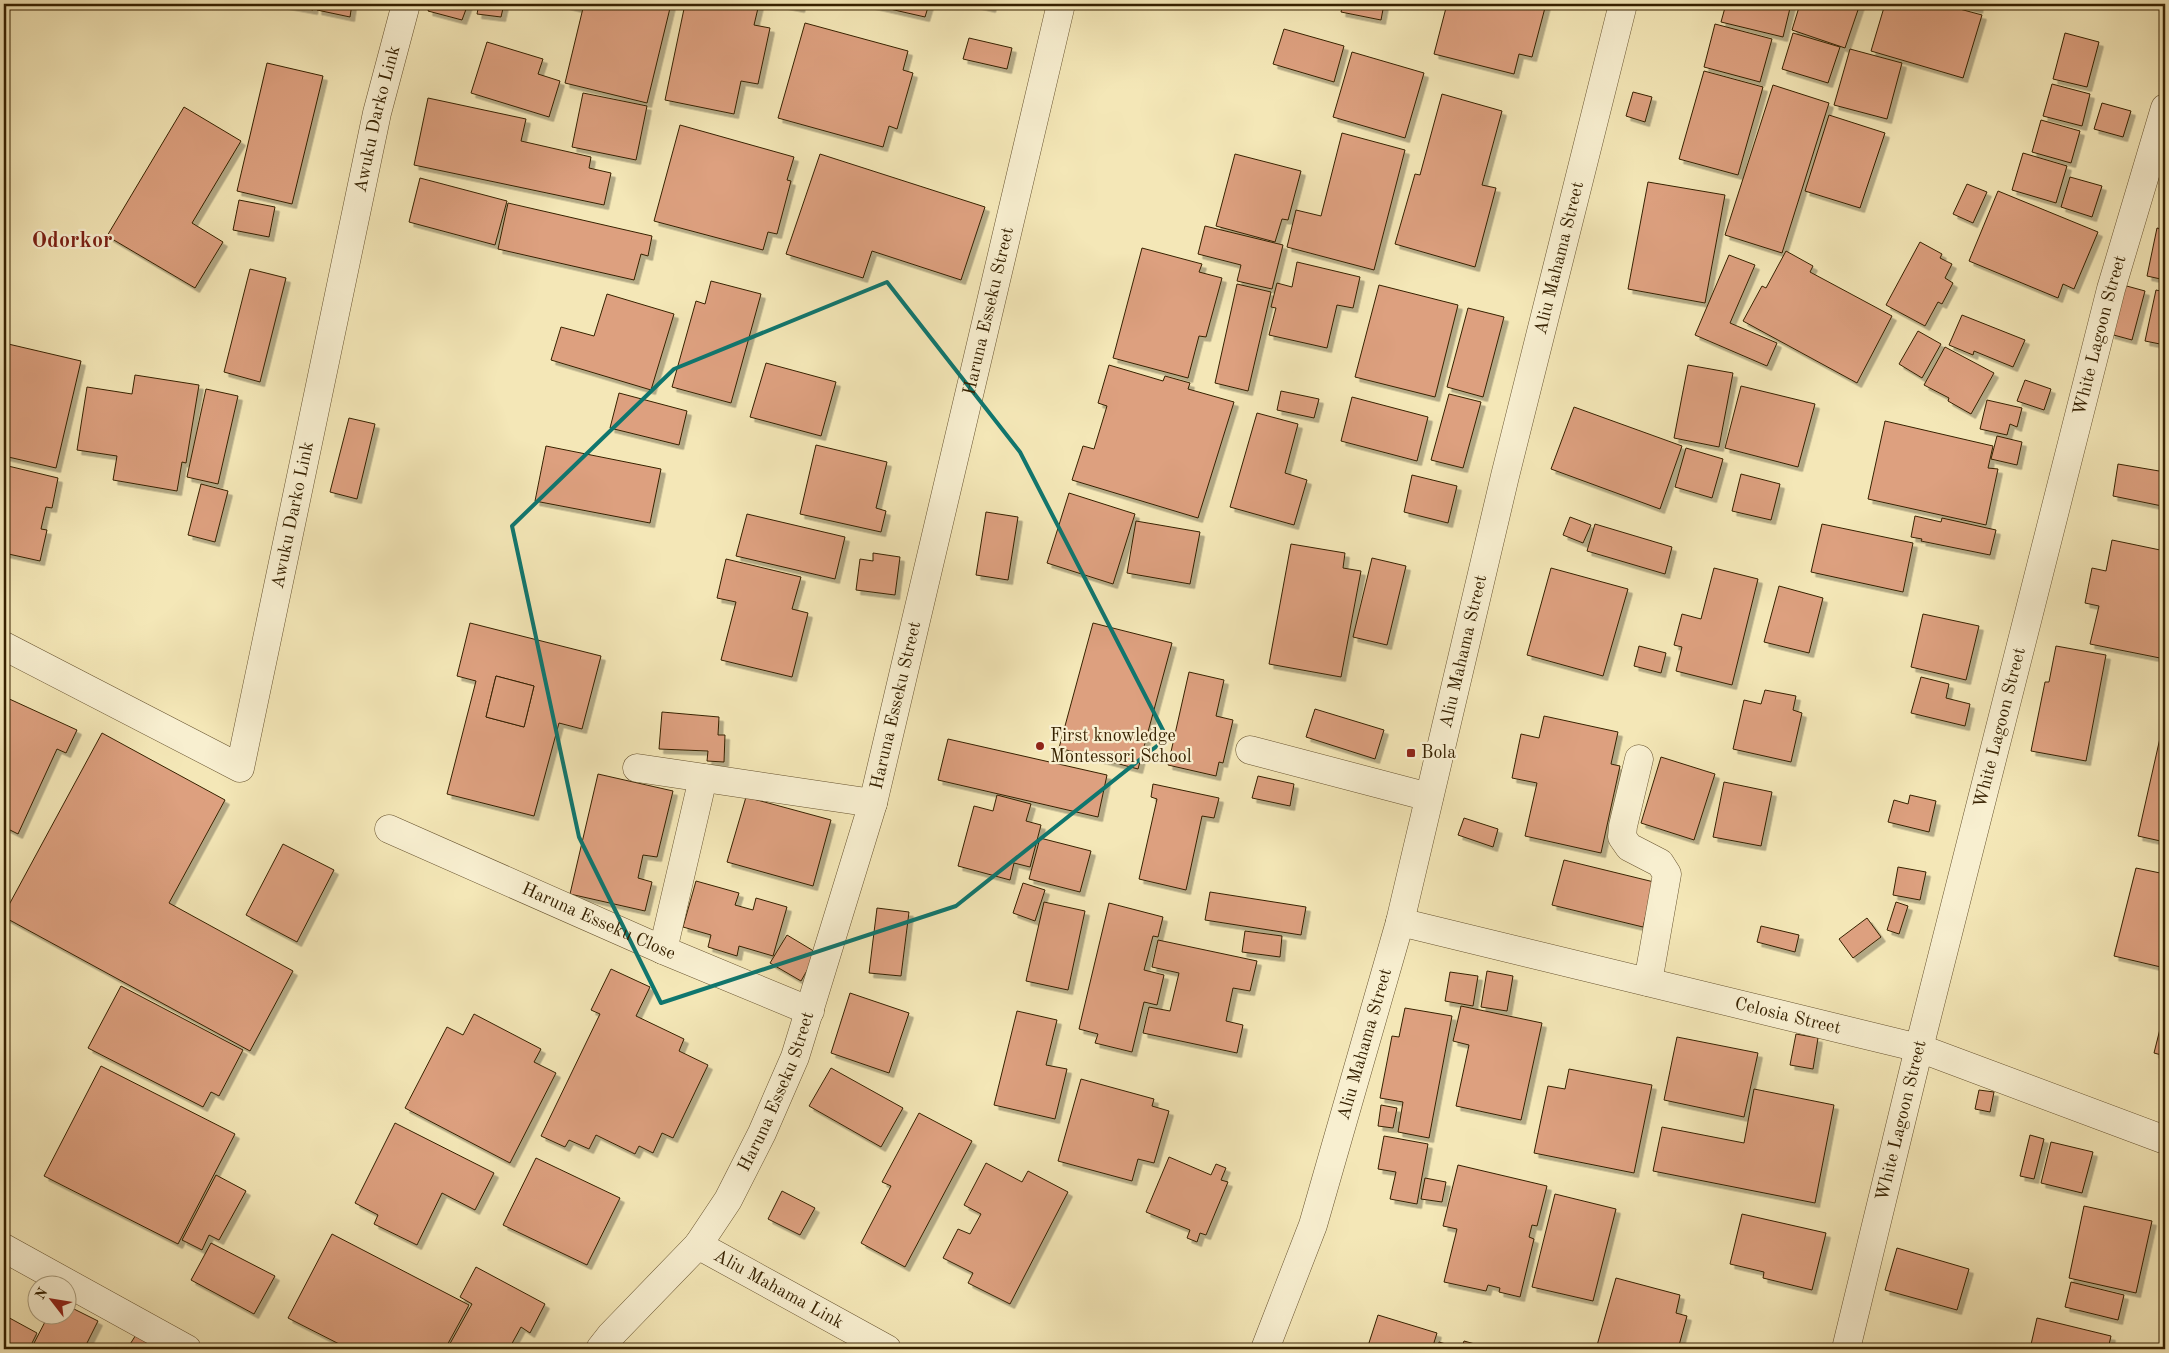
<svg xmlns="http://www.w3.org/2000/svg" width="2169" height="1353" font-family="'Old Standard TT',serif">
	<defs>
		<filter id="shadow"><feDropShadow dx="4.5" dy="4.5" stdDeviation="0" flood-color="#0004"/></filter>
	</defs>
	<rect width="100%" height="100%" fill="#f4e7b7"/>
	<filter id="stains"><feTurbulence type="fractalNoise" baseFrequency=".004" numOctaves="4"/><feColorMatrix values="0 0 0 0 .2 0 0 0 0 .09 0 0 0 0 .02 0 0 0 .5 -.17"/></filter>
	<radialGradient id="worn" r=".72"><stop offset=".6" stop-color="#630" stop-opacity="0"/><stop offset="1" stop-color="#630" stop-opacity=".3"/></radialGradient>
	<!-- building -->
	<g fill="#dda07f" stroke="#362100" fill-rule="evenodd" filter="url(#shadow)">
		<polygon points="281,4 314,4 313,10"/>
		<polygon points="318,4 352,4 350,17 317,10"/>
		<polygon points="430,4 468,4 462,20 428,11"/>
		<polygon points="479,4 504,4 501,17 477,14"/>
		<polygon points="562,4 579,4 578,8"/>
		<polygon points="584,4 671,4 647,103 565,83"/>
		<polygon points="685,4 759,4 754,25 770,28 758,84 741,81 734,114 665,100"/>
		<polygon points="781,4 801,4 800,8"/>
		<polygon points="868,4 929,4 925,17"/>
		<polygon points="975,4 992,4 991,8"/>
		<polygon points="1343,4 1384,4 1381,20 1341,12"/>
		<polygon points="1447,4 1546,4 1532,57 1519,54 1514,74 1434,54"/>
		<polygon points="1726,4 1791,4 1783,37 1721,22"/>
		<polygon points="1800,4 1860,4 1845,48 1792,30"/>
		<polygon points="1885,4 1941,4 1982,15 1963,78 1871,51"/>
		<polygon points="1958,4 1979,4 1978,9"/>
		<polygon points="805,23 908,51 903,70 913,73 897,129 889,126 883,147 778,118"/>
		<polygon points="1715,24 1772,39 1760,82 1704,67"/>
		<polygon points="1284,29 1344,46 1334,82 1273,64"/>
		<polygon points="1793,33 1840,47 1828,83 1782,69"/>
		<polygon points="2065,33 2099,42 2087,87 2053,79"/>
		<polygon points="969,38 1012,48 1007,69 963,59"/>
		<polygon points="487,42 543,59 538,74 560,81 549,117 471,93"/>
		<polygon points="1850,49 1902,63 1887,119 1834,105"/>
		<polygon points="1352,52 1424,73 1405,138 1333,117"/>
		<polygon points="267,63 323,76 292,204 237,191"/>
		<polygon points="1704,71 1763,87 1738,175 1679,159"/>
		<polygon points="2052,84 2090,94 2082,126 2043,116"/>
		<polygon points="1773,85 1829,103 1782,253 1725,235"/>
		<polygon points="1633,92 1652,97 1645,122 1626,116"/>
		<polygon points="583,93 647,106 636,160 572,147"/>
		<polygon points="1442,94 1502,111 1482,185 1496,188 1475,267 1395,244 1415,174 1420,175"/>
		<polygon points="428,98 526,119 521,141 591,157 589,168 611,173 604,205 414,165"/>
		<polygon points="2102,103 2131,111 2123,137 2094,129"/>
		<polygon points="184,107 241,141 192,223 223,242 195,288 107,236"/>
		<polygon points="1829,115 1885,133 1860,208 1805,191"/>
		<polygon points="2041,120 2080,131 2071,163 2032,152"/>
		<polygon points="680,125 794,157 787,180 791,181 777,234 768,232 763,250 654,221"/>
		<polygon points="1342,133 1405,150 1374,270 1287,247 1296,210 1321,216"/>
		<polygon points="2023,153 2067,166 2056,203 2012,190"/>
		<polygon points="820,154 985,207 961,280 872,251 863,278 786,254"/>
		<polygon points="1235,154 1301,171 1288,220 1282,219 1275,242 1216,226"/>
		<polygon points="2070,177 2102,186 2092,217 2061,207"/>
		<polygon points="420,178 507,201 495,245 409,222"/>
		<polygon points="1648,182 1725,195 1705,303 1628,289"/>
		<polygon points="1967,184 1987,192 1973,223 1953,214"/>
		<polygon points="1998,191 2098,232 2074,289 2063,284 2058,298 1969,261"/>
		<polygon points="239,200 275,207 269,237 233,230"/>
		<polygon points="508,203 652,236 648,256 641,254 634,280 498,249"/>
		<polygon points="1205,226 1283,245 1272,289 1237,281 1241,265 1198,254"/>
		<polygon points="2157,228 2165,230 2165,280 2147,276"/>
		<polygon points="1920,242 1942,254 1940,258 1952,264 1945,278 1953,283 1942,304 1938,302 1925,326 1886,305"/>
		<polygon points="1142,248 1202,264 1199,272 1222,278 1206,337 1199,336 1188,378 1113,358"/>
		<polygon points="1786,251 1813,266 1810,272 1892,316 1857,383 1743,321 1762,286 1766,288"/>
		<polygon points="1729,255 1755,265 1730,323 1777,343 1767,366 1695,335"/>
		<polygon points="1297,262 1360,277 1353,308 1337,305 1327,348 1269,335 1276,308 1271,307 1277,283 1292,287"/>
		<polygon points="250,269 286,278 260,382 224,372"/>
		<polygon points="711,281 761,294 731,403 672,387 696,301 705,304"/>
		<polygon points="1237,284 1271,292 1248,391 1215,383"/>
		<polygon points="1379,285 1458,305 1435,397 1355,377"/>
		<polygon points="2123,285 2145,291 2132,340 2110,334"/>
		<polygon points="2156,290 2165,292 2165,345 2145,341"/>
		<polygon points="607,294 674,314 651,390 551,360 561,327 594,336"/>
		<polygon points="1468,308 1504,317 1483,397 1447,387"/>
		<polygon points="1962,315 2025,340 2013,367 1974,351 1973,355 1949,345"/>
		<polygon points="1918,331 1941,344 1922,378 1899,364"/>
		<polygon points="4,343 81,361 56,468 4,456"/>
		<polygon points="1945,347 1994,373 1971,414 1948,401 1949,398 1924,385"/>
		<polygon points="766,363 836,382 821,436 750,417"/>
		<polygon points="1109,365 1163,381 1165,376 1190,383 1188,389 1234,402 1198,518 1072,480 1083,446 1094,449 1107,406 1098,403"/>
		<polygon points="1688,365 1733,373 1719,447 1674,438"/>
		<polygon points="135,375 199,385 186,463 182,462 177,491 113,480 117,456 77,450 87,387 132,394"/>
		<polygon points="2025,380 2051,389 2044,410 2017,401"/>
		<polygon points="1741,386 1815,404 1798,467 1725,448"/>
		<polygon points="206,389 238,396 218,484 187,477"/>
		<polygon points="1281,391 1319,399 1314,418 1277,410"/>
		<polygon points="619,393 687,411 679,445 610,428"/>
		<polygon points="1449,394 1481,402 1463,468 1431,460"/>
		<polygon points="1352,397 1428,417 1417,461 1341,441"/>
		<polygon points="1987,400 2022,408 2017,427 2010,424 2007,435 1980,429"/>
		<polygon points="1574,407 1682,446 1660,509 1551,469"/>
		<polygon points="1257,413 1298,424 1285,473 1307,480 1294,525 1230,507"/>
		<polygon points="349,418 375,424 357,499 330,492"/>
		<polygon points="1885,421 1993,446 1988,468 1998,469 1986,525 1868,499"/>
		<polygon points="1997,436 2022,442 2017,465 1991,459"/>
		<polygon points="816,445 887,462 876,508 886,511 881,532 800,514"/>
		<polygon points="546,446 661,469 650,523 535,501"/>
		<polygon points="1686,448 1723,459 1712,498 1675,487"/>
		<polygon points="2118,464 2165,472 2165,492 2162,506 2113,496"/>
		<polygon points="4,465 58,478 52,508 46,507 41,529 47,530 40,561 4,553"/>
		<polygon points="1741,474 1780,484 1771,520 1732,511"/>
		<polygon points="1412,475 1457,486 1448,523 1404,512"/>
		<polygon points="201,484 228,491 215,542 188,535"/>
		<polygon points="1069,493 1135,514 1113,584 1047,563"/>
		<polygon points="986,512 1018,517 1008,580 976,575"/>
		<polygon points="747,514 845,537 835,579 736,556"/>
		<polygon points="1915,516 1941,522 1942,518 1996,530 1990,555 1921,541 1922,539 1911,537"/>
		<polygon points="1570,517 1591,525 1583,543 1563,535"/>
		<polygon points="1136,521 1200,532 1190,584 1127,573"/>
		<polygon points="1595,524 1672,547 1665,574 1587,551"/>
		<polygon points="1822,524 1913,543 1903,592 1811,572"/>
		<polygon points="2112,540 2165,551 2165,659 2090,644 2099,606 2085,603 2092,568 2106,571"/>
		<polygon points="1291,544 1345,553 1343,568 1361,571 1341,677 1269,664"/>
		<polygon points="873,553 900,557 895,595 856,590 860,559 873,561"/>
		<polygon points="1372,558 1406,566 1387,645 1353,637"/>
		<polygon points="726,559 801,577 792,609 808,613 792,677 721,660 736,602 717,598"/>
		<polygon points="1551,568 1628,589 1603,676 1527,655"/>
		<polygon points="1714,568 1758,579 1732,685 1676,671 1682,647 1674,645 1682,614 1701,619"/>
		<polygon points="1779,586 1823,598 1809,653 1764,642"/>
		<polygon points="1923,614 1979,626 1966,680 1911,667"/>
		<path d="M470,623L601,656L582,729L559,723L534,816L447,794L476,681L457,676ZM496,676L534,686L524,727L486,717Z"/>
		<polygon points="1093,623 1172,643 1138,769 1059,748"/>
		<polygon points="1639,646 1666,653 1661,673 1634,666"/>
		<polygon points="2056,646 2106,655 2086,761 2031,751 2045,682 2049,682"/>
		<polygon points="1189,672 1224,680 1216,716 1233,720 1223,763 1219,762 1216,776 1168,765"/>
		<polygon points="496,676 534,686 524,727 486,717"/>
		<polygon points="1921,677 1949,684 1946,698 1970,704 1965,726 1911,713"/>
		<polygon points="1765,690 1796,696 1793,710 1802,713 1791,762 1733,749 1744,700 1761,704"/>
		<polygon points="5,697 77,730 66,753 57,749 18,834 4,827"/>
		<polygon points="1315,709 1384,730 1375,759 1306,737"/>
		<polygon points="662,712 719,717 718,735 725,735 724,762 707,761 708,751 659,749"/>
		<polygon points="1544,716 1618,732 1611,764 1620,766 1601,853 1525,836 1537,783 1512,778 1521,734 1539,738"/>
		<polygon points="102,733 225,800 169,903 293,971 250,1051 4,917 4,914"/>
		<polygon points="2160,738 2165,739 2165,842 2138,836"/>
		<polygon points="948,739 1107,775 1098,817 938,780"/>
		<polygon points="1661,757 1715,774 1694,840 1641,823"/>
		<polygon points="598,774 673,791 657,857 643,855 638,878 652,882 645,911 570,894"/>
		<polygon points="1258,776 1294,784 1290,806 1252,798"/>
		<polygon points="1724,782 1772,792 1761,846 1713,837"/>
		<polygon points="1153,784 1219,798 1214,818 1202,816 1186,890 1139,879 1157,799 1151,797"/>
		<polygon points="997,795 1031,804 1026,821 1041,825 1030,867 1014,863 1010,880 958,866 974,806 993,811"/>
		<polygon points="1910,795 1936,801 1929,832 1888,822 1894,800 1908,804"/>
		<polygon points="746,797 831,820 813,886 727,862"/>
		<polygon points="1464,818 1498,829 1493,847 1458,835"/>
		<polygon points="1040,838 1091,851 1080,892 1029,879"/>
		<polygon points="283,844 334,870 297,942 246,915"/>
		<polygon points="1564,860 1654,882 1643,927 1552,905"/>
		<polygon points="1898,867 1926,872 1920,900 1893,895"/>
		<polygon points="2136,868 2165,874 2165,968 2114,956"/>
		<polygon points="696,881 739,893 735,905 753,910 756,898 787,907 773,956 739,946 737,956 708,947 711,935 683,927"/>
		<polygon points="1023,883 1045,890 1035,921 1013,913"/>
		<polygon points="1210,892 1306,907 1301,935 1205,920"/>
		<polygon points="1044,902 1085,911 1068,990 1026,981"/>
		<polygon points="1896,902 1908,906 1899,934 1887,930"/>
		<polygon points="1109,903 1163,917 1158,937 1153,936 1144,970 1164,975 1157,1005 1144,1002 1132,1052 1095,1043 1098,1034 1079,1029"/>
		<polygon points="877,908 909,912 901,976 869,973"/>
		<polygon points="1867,918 1881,937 1853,958 1839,939"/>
		<polygon points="1761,926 1799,935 1795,952 1757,942"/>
		<polygon points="1245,931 1282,936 1280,957 1242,952"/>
		<polygon points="787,935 817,953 801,981 770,963"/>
		<polygon points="1158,940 1257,961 1250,991 1233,988 1226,1021 1243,1025 1237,1053 1143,1033 1149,1007 1170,1011 1179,973 1152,967"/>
		<polygon points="611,969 650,987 636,1016 684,1039 679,1051 708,1065 673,1138 662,1133 653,1153 639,1146 635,1154 596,1135 589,1149 569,1140 565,1147 541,1136 600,1014 591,1010"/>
		<polygon points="1487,971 1513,976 1507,1011 1481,1007"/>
		<polygon points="1450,972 1478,976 1473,1006 1445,1001"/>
		<polygon points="121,986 243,1050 219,1096 211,1092 203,1107 88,1048"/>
		<polygon points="850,993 909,1013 889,1073 831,1053"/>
		<polygon points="1461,1006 1542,1023 1521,1120 1456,1106 1469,1045 1453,1041"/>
		<polygon points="1405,1008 1452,1016 1429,1138 1398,1132 1403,1102 1380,1098 1392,1036 1399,1037"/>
		<polygon points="2165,1009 2165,1056 2154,1053"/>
		<polygon points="1017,1011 1057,1020 1046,1065 1067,1069 1055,1119 994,1105"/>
		<polygon points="474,1014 541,1049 534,1062 556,1073 510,1163 405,1108 447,1027 463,1035"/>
		<polygon points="1796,1034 1818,1038 1813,1069 1790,1065"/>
		<polygon points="1677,1037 1758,1053 1744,1117 1664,1100"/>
		<polygon points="101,1066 235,1134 178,1244 44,1176"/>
		<polygon points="831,1068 903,1108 881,1147 809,1106"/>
		<polygon points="1569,1069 1652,1085 1634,1173 1534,1153 1548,1086 1565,1089"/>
		<polygon points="1081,1079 1154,1099 1152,1106 1169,1111 1154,1163 1138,1159 1132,1181 1058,1161"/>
		<polygon points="1754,1089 1834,1105 1815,1203 1653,1171 1662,1127 1744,1143"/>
		<polygon points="1979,1090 1994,1092 1990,1112 1975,1109"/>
		<polygon points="1381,1105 1397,1108 1393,1128 1378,1126"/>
		<polygon points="919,1113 972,1141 905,1267 861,1243 891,1186 882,1182"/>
		<polygon points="395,1123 494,1173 475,1210 442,1193 417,1245 374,1224 378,1215 355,1203"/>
		<polygon points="2030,1135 2044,1139 2034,1179 2020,1176"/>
		<polygon points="1384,1136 1428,1144 1417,1204 1390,1199 1396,1172 1378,1169"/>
		<polygon points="2051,1142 2093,1152 2082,1193 2041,1183"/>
		<polygon points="1169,1157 1211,1175 1216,1164 1226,1168 1221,1180 1228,1182 1206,1235 1200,1233 1197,1242 1187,1238 1190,1230 1146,1212"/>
		<polygon points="536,1158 620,1198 587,1265 503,1225"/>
		<polygon points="986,1163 1022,1182 1028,1171 1068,1192 1010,1304 968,1283 973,1273 943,1258 958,1229 970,1234 981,1214 964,1205"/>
		<polygon points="1458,1165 1547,1186 1537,1226 1532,1225 1529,1237 1534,1239 1520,1297 1499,1292 1500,1288 1488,1285 1486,1291 1444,1282 1457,1229 1443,1226"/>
		<polygon points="216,1175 246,1191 219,1240 209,1235 202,1250 182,1240"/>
		<polygon points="1425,1178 1446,1182 1442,1202 1421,1199"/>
		<polygon points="782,1191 815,1208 800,1235 768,1219"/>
		<polygon points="1555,1194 1616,1209 1593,1301 1532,1287"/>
		<polygon points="2084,1206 2152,1221 2136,1293 2069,1278"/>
		<polygon points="1742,1214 1826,1233 1812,1290 1763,1278 1764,1272 1730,1264"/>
		<polygon points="332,1234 469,1305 445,1349 349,1349 288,1318"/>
		<polygon points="211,1243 275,1276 254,1314 191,1280"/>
		<polygon points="1897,1248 1969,1269 1957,1310 1885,1290"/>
		<polygon points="476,1267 545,1304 530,1333 521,1327 509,1349 447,1349 472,1304 460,1297"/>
		<polygon points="1616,1278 1680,1295 1676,1313 1687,1316 1678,1349 1665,1346 1665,1349 1596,1349"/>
		<polygon points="2071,1282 2124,1295 2118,1320 2065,1307"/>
		<polygon points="68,1306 98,1321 84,1349 31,1349 48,1316 68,1316"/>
		<polygon points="4,1315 37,1333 29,1349 4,1349"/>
		<polygon points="1378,1315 1437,1333 1432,1349 1367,1349"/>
		<polygon points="2037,1318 2111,1336 2108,1349 2030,1349"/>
		<polygon points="139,1330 161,1343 157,1349 127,1349"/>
		<polygon points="1464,1341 1493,1349 1461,1349"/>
		<polygon points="1439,1342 1459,1348 1459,1349 1437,1349"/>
	</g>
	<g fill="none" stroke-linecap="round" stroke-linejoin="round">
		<defs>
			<g id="minor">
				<path id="s1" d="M4,646L240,768L377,113L406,4"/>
				<polyline points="1250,750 1429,797"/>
				<polyline points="1639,759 1623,826 1622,837 1629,847 1660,863 1667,874 1648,982"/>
				<polyline points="637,768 873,803"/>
				<path id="s2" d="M389,829L663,950L810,1011"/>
				<path id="s3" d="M1400,922L1919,1048L2165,1140"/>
				<polyline points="663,950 703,778"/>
				<path id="s4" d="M698,1245L887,1349"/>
				<polyline points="4,1248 187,1349"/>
				<path id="s5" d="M600,1349L611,1335L698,1245L728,1200L762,1133L795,1057L873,803L1061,4"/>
				<path id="s6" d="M1265,1349L1313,1225L1400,922L1505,476L1623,4"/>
				<path id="s7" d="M1846,1349L1919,1048L2111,289L2165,108"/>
			</g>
		</defs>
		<!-- minor casing -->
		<use href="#minor" stroke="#66522e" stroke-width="29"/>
		<!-- minor -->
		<use href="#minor" stroke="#f8efd0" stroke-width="28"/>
	</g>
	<!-- marked area -->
	<path fill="none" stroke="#0f766e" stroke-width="4" stroke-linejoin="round" d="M887,282L1020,452L1167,738L956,906L661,1003L579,837L512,526L674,369Z"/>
	<!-- markers -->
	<g fill="#8f2418" stroke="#f8efd0" stroke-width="2">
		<circle cx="1040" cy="746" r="5"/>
		<rect x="1406" y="748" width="10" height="10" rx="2.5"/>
	</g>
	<g text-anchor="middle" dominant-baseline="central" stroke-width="4.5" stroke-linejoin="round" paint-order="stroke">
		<!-- street labels -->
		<g font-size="18" fill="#362100" stroke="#f8efd0">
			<text stroke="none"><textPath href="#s1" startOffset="929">Awuku Darko Link</textPath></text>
			<text stroke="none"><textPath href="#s6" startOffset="1131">Aliu Mahama Street</textPath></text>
			<text stroke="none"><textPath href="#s5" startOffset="1126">Haruna Esseku Street</textPath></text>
			<text stroke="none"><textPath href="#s7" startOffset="1045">White Lagoon Street</textPath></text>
			<text stroke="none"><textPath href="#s1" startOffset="524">Awuku Darko Link</textPath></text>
			<text stroke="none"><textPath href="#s6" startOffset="726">Aliu Mahama Street</textPath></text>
			<text stroke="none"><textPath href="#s5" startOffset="721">Haruna Esseku Street</textPath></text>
			<text stroke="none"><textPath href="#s7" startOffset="640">White Lagoon Street</textPath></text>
			<text stroke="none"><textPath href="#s2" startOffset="229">Haruna Esseku Close</textPath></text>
			<text stroke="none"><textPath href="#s3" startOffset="399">Celosia Street</textPath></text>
			<text stroke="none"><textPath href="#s6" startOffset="321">Aliu Mahama Street</textPath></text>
			<text stroke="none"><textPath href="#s5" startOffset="316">Haruna Esseku Street</textPath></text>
			<text stroke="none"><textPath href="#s7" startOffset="235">White Lagoon Street</textPath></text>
			<text stroke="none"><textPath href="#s4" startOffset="92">Aliu Mahama Link</textPath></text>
		</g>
		<!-- poi labels -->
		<g font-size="18" fill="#362100" stroke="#f8efd0" text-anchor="start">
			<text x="1050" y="736">First knowledge<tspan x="1050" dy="21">Montessori School</tspan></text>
			<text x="1421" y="753">Bola</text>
		</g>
		<!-- district labels -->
		<g font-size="22" font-weight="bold" fill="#7a1f14" stroke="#f8efd0">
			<text x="72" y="241">Odorkor</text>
		</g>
	</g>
	<!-- margin -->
	<rect width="2169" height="1353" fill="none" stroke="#f4e7b7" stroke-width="20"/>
	<rect x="5" y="5" width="2159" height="1343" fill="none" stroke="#362100" stroke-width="2.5"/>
	<rect x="10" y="10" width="2149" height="1333" fill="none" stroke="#362100"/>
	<!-- north arrow -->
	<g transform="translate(52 1300) rotate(301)"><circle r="24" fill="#f8efd0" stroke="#aa9d7d"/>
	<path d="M0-4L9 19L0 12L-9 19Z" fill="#8f2418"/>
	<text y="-8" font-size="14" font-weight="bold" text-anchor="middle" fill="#362100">N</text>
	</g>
	<rect width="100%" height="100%" filter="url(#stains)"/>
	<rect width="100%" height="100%" fill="url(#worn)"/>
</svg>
